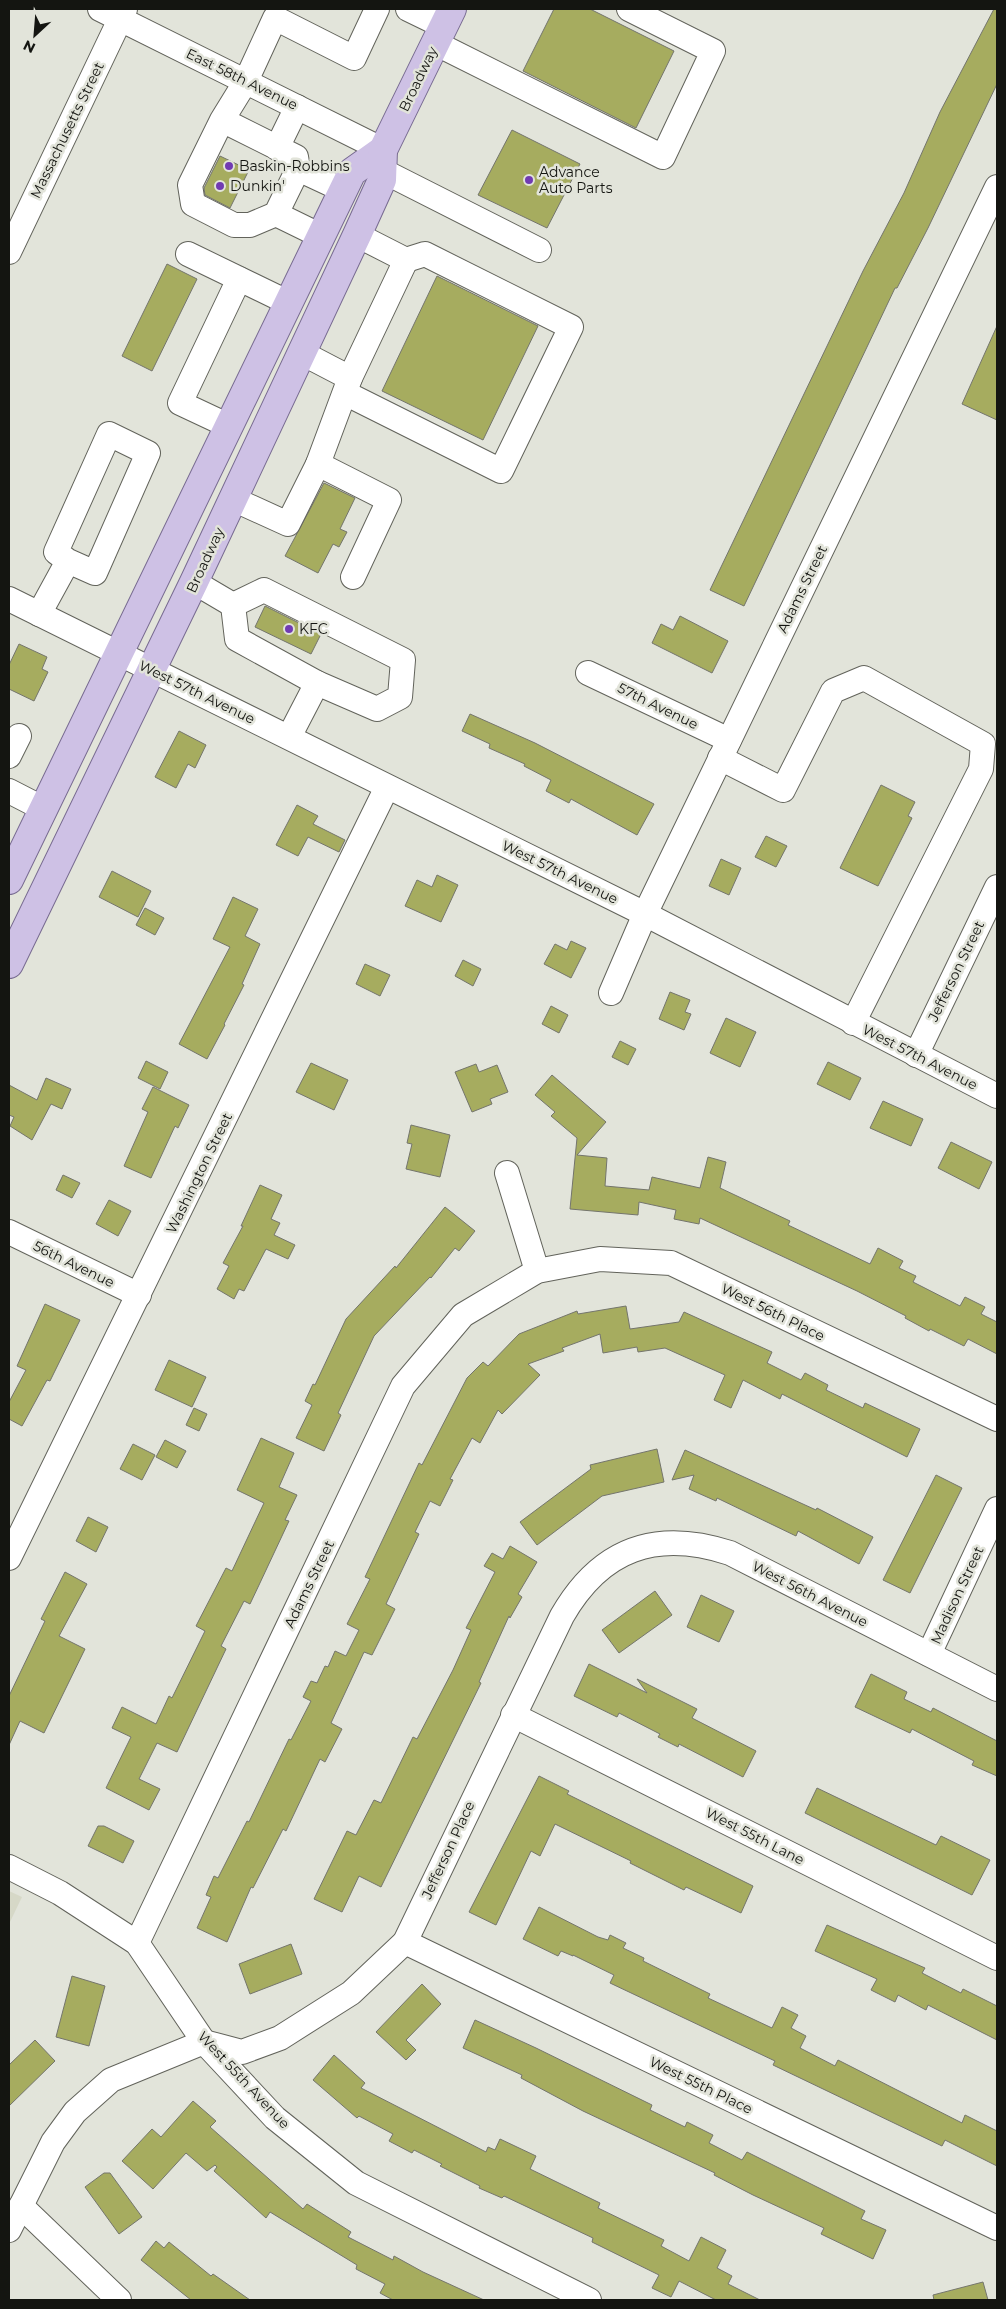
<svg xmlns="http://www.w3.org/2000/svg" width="1006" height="2309" font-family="Montserrat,sans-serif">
	<rect width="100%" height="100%" fill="#e2e4da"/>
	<!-- built -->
	<polygon fill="#d6d8c7" points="9,1891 22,1897 9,1924"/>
	<!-- building -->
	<g fill="#a6ac5f" stroke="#74756c">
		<polygon points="554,9 590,9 674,51 636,128 523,71"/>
		<polygon points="994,9 997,9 997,84 928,228 897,288 895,288 744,606 710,590 863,271 904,193 940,112"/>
		<polygon points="512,130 580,164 547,228 478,195"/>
		<polygon points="220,156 249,170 230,208 205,195 204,188"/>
		<polygon points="167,264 197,279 152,371 122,356"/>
		<polygon points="437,276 538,326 483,440 382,391"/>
		<polygon points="997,326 997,420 962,404"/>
		<polygon points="324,483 355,498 340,529 347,532 339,547 333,544 318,573 285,556"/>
		<polygon points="265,606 321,634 311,654 255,627"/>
		<polygon points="680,616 728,641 712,673 652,643 661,624 673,630"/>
		<polygon points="19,644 47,657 42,669 48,672 34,701 9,689 9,665"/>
		<polygon points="470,714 535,743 654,804 637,835 571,799 569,803 546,791 551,780 524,766 525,764 489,748 490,744 462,731"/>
		<polygon points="179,731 206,745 195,768 188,764 176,788 155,777"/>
		<polygon points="881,785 915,802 908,816 912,818 878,886 840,868"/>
		<polygon points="297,805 318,816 313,824 345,840 339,852 308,837 298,856 276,845"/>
		<polygon points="766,836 787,846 776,867 755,857"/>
		<polygon points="721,859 741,868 729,895 709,886"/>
		<polygon points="112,871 151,891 138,917 99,897"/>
		<polygon points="437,875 458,885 441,922 405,906 417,880 432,887"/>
		<polygon points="233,897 258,909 245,936 260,944 242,984 244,985 224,1024 225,1025 207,1059 179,1044 230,947 213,939"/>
		<polygon points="145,908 164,918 155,935 136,925"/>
		<polygon points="571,941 586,948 571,978 544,964 555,944 567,950"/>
		<polygon points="463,960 481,969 473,986 455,976"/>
		<polygon points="365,964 390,975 380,996 356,984"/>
		<polygon points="670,992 690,1000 685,1012 691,1014 684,1030 659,1019"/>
		<polygon points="551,1006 568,1015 559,1033 542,1024"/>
		<polygon points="726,1018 756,1032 740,1067 710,1053"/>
		<polygon points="620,1041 636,1049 628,1065 612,1057"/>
		<polygon points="146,1061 168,1072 160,1089 138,1078"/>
		<polygon points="828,1062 861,1078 850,1100 817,1084"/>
		<polygon points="311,1063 348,1080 334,1110 296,1092"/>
		<polygon points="476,1064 479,1072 497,1065 508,1092 490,1099 492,1104 472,1112 455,1072"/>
		<polygon points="552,1075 606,1122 577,1155 607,1158 605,1186 649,1190 652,1177 700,1188 708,1157 726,1162 720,1188 790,1221 788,1225 870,1264 878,1248 903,1261 899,1268 916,1276 913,1282 960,1306 965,1297 985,1307 981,1314 997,1322 997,1354 968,1339 964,1346 930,1329 929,1331 905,1318 906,1316 857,1291 700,1218 699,1224 674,1219 676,1210 639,1202 638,1215 570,1209 577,1138 551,1116 555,1112 535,1095"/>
		<polygon points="46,1078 71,1089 62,1109 51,1104 32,1140 10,1126 14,1117 9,1115 9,1085 37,1100"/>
		<polygon points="153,1087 189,1105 178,1128 175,1126 151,1178 124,1166 148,1112 142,1109"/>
		<polygon points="883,1101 923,1119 911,1146 870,1128"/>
		<polygon points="411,1125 450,1135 440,1177 406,1169 412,1144 407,1143"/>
		<polygon points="951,1142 992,1162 979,1189 938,1168"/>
		<polygon points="63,1175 80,1183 72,1198 56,1190"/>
		<polygon points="260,1185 282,1195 271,1219 280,1223 274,1235 295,1245 288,1259 266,1249 244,1291 239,1289 234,1299 217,1289 229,1266 223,1263 243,1226 241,1226"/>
		<polygon points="109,1200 131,1211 118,1236 96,1224"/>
		<polygon points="445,1207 475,1231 459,1251 455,1248 431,1278 430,1277 374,1336 338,1413 341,1415 324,1451 296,1438 312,1405 305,1401 313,1384 315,1385 346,1319 395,1266 396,1268"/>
		<polygon points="45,1304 80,1320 50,1381 47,1380 22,1426 9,1419 9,1402 26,1370 17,1366"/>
		<polygon points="626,1306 630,1329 679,1322 684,1312 772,1352 767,1363 801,1380 805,1373 828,1385 826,1390 863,1408 865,1403 920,1429 907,1457 782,1394 780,1399 743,1380 731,1408 714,1400 725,1375 665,1348 638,1352 637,1347 603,1353 600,1334 562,1348 564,1351 528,1364 540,1375 502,1414 498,1410 480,1443 472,1438 450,1479 453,1480 440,1506 430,1501 415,1532 419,1534 386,1604 395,1609 372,1655 364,1652 331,1723 342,1729 325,1762 320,1759 286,1831 283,1829 253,1888 251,1887 227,1942 197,1928 211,1897 206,1895 214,1876 218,1878 247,1821 249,1822 289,1739 291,1740 311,1701 303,1697 311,1681 317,1683 325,1666 328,1667 335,1651 346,1656 359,1630 347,1624 370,1579 365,1577 419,1463 422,1465 467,1378 483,1362 488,1366 519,1334 577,1311 578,1314"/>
		<polygon points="169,1360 206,1377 192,1407 155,1390"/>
		<polygon points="194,1408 207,1414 199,1431 186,1425"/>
		<polygon points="261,1438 294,1453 279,1487 297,1495 285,1520 289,1521 259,1585 250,1604 244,1601 221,1646 226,1649 177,1752 157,1743 139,1779 160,1789 149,1810 106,1788 131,1737 112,1728 122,1707 156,1724 169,1696 172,1698 205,1631 196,1626 226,1568 232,1571 264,1503 237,1490"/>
		<polygon points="165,1440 186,1451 177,1468 156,1457"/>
		<polygon points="133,1444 155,1455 142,1480 120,1469"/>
		<polygon points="657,1449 664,1482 602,1496 537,1545 520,1522 591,1469 590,1465"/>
		<polygon points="685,1450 816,1510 817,1508 873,1537 859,1564 798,1531 796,1536 717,1498 716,1501 689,1489 694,1475 672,1480"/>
		<polygon points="936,1475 962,1488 910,1593 883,1580"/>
		<polygon points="88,1517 108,1527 96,1552 76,1541"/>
		<polygon points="510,1546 537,1562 518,1594 522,1597 510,1618 509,1616 479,1682 481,1683 381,1887 359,1876 342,1912 314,1899 347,1831 356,1835 374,1800 381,1803 413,1737 417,1739 453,1670 471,1630 466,1628 495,1572 484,1566 492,1553 503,1559"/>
		<polygon points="65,1572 87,1584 59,1636 85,1649 44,1733 20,1721 9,1745 9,1696 45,1621 41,1619"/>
		<polygon points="655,1591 672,1615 619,1653 602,1630"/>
		<polygon points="701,1595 734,1611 719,1642 687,1627"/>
		<polygon points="589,1664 647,1693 637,1679 697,1709 692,1718 756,1751 743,1777 679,1744 678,1747 658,1737 660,1734 619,1713 617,1717 574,1696"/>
		<polygon points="871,1674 907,1692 904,1699 931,1712 933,1708 997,1741 997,1776 972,1765 974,1761 912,1729 910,1733 855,1707"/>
		<polygon points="539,1776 569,1791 567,1794 753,1886 741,1913 686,1887 684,1890 630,1863 631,1861 555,1824 540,1856 531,1851 496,1925 469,1912"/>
		<polygon points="817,1788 936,1845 941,1836 990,1860 972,1895 805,1813"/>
		<polygon points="98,1826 104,1826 134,1841 123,1863 88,1846"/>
		<polygon points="539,1907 598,1937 608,1940 610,1935 626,1943 623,1948 644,1958 643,1961 710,1994 708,1998 772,2028 782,2007 798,2015 791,2028 806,2036 800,2048 835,2066 838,2060 962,2123 965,2115 997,2131 997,2166 945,2140 942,2146 773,2065 775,2061 610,1983 614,1975 573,1955 573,1956 561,1951 558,1956 523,1939"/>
		<polygon points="827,1925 925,1968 922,1973 961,1993 963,1989 997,2006 997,2040 928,2005 926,2010 898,1995 895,2002 871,1990 877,1979 815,1951"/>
		<polygon points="291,1944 302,1974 250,1994 239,1964"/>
		<polygon points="72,1976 105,1986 89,2046 56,2037"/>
		<polygon points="422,1984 441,2004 406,2040 416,2050 406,2060 376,2032"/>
		<polygon points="475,2020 536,2048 652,2105 650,2110 685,2127 687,2122 713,2135 709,2143 742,2160 747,2152 865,2211 861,2219 886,2230 873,2259 821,2234 824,2228 753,2195 714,2175 715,2173 583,2111 521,2078 522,2075 463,2048"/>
		<polygon points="35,2040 55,2061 9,2106 9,2065"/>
		<polygon points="334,2055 365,2083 361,2088 486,2152 488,2147 495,2150 500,2139 536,2156 530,2169 600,2203 598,2208 664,2240 661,2246 689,2261 701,2237 726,2250 717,2268 732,2276 728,2284 760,2300 716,2300 679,2281 671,2297 652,2288 659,2275 592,2242 593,2238 504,2196 502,2198 479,2188 480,2186 440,2166 442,2164 414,2150 412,2153 389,2141 393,2134 359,2116 357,2118 313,2080"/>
		<polygon points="193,2101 216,2121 210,2127 303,2209 307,2204 351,2232 348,2237 393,2260 394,2256 423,2272 484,2300 393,2300 380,2293 385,2284 356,2269 357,2265 270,2212 266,2218 214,2171 217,2167 215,2165 207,2171 186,2153 153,2189 122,2161 152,2129 161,2137"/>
		<polygon points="104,2173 110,2173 142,2217 119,2234 85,2187"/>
		<polygon points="156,2241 164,2248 169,2242 211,2276 213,2274 250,2300 191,2300 141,2260"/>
		<polygon points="983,2282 988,2300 934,2300 933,2295"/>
	</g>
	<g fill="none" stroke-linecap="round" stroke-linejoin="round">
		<defs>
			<g id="minor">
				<polyline points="100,9 383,150"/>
				<polyline points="408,9 443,26"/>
				<polyline points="435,43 663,157 713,51 629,9"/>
				<polyline points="222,120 296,157 298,169 276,214 250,225 234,225 193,204 190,185 222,120 246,81 275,18 354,58 377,9"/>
				<polyline points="277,148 297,107"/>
				<polyline points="298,169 343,190"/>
				<polyline points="383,171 539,250"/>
				<polyline points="276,214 321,236"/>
				<polyline points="9,252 125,9"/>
				<polyline points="188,254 289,303"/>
				<polyline points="302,353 350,378"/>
				<polyline points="345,393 501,471 571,327 425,254 406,260"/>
				<polyline points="229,426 180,403 239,279"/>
				<polyline points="318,464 389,500 353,577"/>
				<polyline points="233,499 288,524 318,464 350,378 406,260 357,235"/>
				<polyline points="194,582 233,605"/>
				<polygon points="264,590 403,660 400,697 377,709 317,683 237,639 233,605"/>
				<polyline points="9,599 645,914 997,1096"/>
				<polyline points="39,614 68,561 95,573 148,453 109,434 56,552 68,561"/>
				<polyline points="588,673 729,740"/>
				<polyline points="289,737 317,683"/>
				<polyline points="9,756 19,736"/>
				<polyline points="720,758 783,790 833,691 864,678 983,744 981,769 853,1023"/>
				<polyline points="9,791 42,808"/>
				<polyline points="611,993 645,914 997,187"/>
				<polyline points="916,1055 997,887"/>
				<polyline points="507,1173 537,1271"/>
				<polyline points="9,1232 139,1295"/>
				<polyline points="9,1558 387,787"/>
				<polyline points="929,1654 997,1509"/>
				<polyline points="513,1715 997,1958"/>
				<polyline points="9,1867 60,1893 137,1943 204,2042 275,2118 356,2183 589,2300"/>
				<polyline points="405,1942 997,2228"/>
				<polyline points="137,1943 403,1386 463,1315 537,1271 600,1259 671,1263 997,1419"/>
				<polyline points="21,2206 119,2300"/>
				<path d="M9,2230L53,2142L75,2112L111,2080L204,2042L242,2052L280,2038L351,1993L405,1942L562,1616C601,1548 656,1529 730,1553L997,1689"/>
			</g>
			<g id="major">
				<polyline points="9,880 352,172 383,150"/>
				<polyline points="9,964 194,582 357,235 382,180 383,150 452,9"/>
			</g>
		</defs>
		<!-- minor casing -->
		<use href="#minor" stroke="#62635b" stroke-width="26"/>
		<!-- major casing -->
		<use href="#major" stroke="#776a90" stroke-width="30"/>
		<!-- minor -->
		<use href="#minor" stroke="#fff" stroke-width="24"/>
		<!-- major -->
		<use href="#major" stroke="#cec1e5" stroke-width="28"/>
	</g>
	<!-- markers -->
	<g fill="#713bb2" stroke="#e2e4da" stroke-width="2">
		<circle cx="229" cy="166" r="5"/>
		<circle cx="529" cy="180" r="5"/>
		<circle cx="220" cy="186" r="5"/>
		<circle cx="289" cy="629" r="5"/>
	</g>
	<g text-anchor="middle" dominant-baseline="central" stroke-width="5" stroke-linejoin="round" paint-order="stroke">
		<!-- street labels -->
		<g font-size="14" fill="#141511" stroke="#e2e4da">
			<text transform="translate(242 79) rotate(26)">East 58th Avenue</text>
			<text transform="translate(418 79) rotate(-64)">Broadway</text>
			<text transform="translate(67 130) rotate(-64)">Massachusetts Street</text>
			<text transform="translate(205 560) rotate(-65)">Broadway</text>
			<text transform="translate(802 589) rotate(-64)">Adams Street</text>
			<text transform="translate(197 692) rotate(26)">West 57th Avenue</text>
			<text transform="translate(658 706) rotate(26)">57th Avenue</text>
			<text transform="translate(560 872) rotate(26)">West 57th Avenue</text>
			<text transform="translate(956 971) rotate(-64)">Jefferson Street</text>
			<text transform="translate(920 1057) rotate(27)">West 57th Avenue</text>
			<text transform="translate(199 1173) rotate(-64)">Washington Street</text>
			<text transform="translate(74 1264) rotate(26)">56th Avenue</text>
			<text transform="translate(773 1312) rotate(26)">West 56th Place</text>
			<text transform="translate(309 1584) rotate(-64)">Adams Street</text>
			<text transform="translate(810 1594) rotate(27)">West 56th Avenue</text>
			<text transform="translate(957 1595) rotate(-65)">Madison Street</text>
			<text transform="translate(755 1836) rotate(27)">West 55th Lane</text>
			<text transform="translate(448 1850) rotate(-65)">Jefferson Place</text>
			<text transform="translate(244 2080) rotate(47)">West 55th Avenue</text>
			<text transform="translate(701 2085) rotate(26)">West 55th Place</text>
		</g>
		<!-- poi labels -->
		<g font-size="14" fill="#141511" stroke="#e2e4da" text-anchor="start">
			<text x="239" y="166">Baskin-Robbins</text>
			<text x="539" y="172">Advance<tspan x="539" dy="16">Auto Parts</tspan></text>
			<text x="230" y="186">Dunkin'</text>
			<text x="299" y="629">KFC</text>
		</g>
	</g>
	<!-- border -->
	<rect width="1006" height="2309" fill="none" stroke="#141511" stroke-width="20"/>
	<!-- north arrow -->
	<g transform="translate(35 35) rotate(206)" stroke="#e2e4da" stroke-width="4" paint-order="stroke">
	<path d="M0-4L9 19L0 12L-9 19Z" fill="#141511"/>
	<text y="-8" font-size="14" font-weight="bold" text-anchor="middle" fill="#141511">N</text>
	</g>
</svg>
